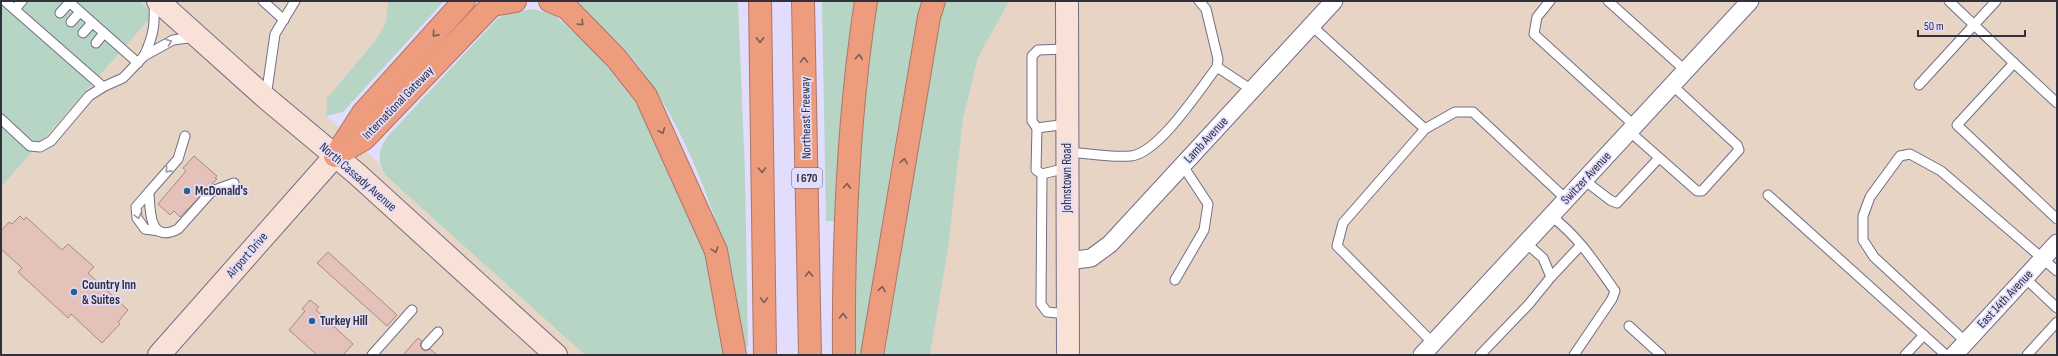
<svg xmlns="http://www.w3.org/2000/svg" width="2058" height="356" font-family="'Sofia Sans Condensed',sans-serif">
	<rect width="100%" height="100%" fill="#e2ddfd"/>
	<!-- commercial -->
	<polygon fill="#e6d5c4" points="139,1 388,1 386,22 375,41 327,98 326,116 379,163 385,175 585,355 1,355 1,187 154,14"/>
	<!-- industrial -->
	<polygon fill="#e8d4c5" points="1008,1 2057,1 2057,355 930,355 948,249 963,119 978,58"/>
	<!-- green -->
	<g fill="#b6d5c5">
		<polygon points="1,1 139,1 154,14 1,187"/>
		<polygon points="388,1 444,1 343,112 326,116 327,98 375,41 386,22"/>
		<path d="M570,1H738L745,174L748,347L742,348C739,325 738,301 733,279C713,201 677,107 623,47C607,30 587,16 570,1Z"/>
		<polygon points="822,1 859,1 838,221 826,221"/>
		<polygon points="875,1 923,1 863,355 851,355 860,135"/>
		<polygon points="942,1 1009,1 978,58 963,119 948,249 930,355 884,355"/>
		<path d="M534,9L554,15L592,48L641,110L694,224L707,261L724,355H585L385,175C377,159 378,152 387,137L497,19L506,13Z"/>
	</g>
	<!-- building -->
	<g fill="#e4c1b9" stroke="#ab8981">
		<polygon points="194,156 217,176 215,178 217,179 180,217 174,211 170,215 158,204 186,171 183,168"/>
		<polygon points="20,216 24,220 26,217 62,250 68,244 94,267 88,273 128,310 118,322 120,324 102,343 71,314 68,318 18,272 22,268 1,249 1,231 9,222 12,224"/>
		<polygon points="328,252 397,315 387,326 317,263"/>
		<polygon points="310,300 319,307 316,310 353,344 343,355 317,355 289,330 305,311 302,309"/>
		<polygon points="418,338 422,341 420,344 422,349 425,351 430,349 437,355 403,355"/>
	</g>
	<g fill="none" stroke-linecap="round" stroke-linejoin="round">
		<defs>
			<g id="service">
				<polyline points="5,1 103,87"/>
				<polyline points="68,1 138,63"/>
				<polyline points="263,1 284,20"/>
				<polyline points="1199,1 1206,9 1218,59 1217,67"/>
				<polyline points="1550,1 1537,17 1534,34 1635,126"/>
				<polyline points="1608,1 1686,71"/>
				<polyline points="1949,1 2014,63"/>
				<polyline points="15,9 22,1"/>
				<polyline points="60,13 69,3"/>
				<polyline points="71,22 80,12"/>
				<polyline points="1312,26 1425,129"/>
				<polyline points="83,33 92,23"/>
				<polyline points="96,43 104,33"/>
				<polyline points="1067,49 1038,50 1032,56 1032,121 1037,128 1067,124"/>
				<path d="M144,56C154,35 155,24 154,1"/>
				<polyline points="1919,85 1996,1"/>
				<polyline points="266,97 275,34 295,1"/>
				<polyline points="2057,103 2014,63 1957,125 2057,219"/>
				<polyline points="1,119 30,146 40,147 51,141 89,96 103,87 123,78 144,56 173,40 195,37"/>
				<polyline points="1037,128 1036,170 1042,174 1067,168"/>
				<polyline points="1629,131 1697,191 1702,191 1739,150 1737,145 1672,85"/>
				<path d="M185,136L178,159L149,192C150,211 149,244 178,229L212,191L234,183"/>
				<path d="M1067,152C1087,153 1110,158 1131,156C1159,153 1200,89 1217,67L1252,90"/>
				<polyline points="1042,174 1041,304 1047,312 1067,314"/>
				<polyline points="1584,180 1610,200 1617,203 1659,158"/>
				<polyline points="149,192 136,207 137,218 145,229 159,231"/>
				<polyline points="1768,195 1946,355"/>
				<path d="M1551,216C1578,236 1596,264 1615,291L1612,299L1574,355"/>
				<polyline points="1551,277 1581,245"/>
				<polyline points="2025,278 2057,308"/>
				<polyline points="1175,280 1204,230 1208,204 1183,166"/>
				<polyline points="1629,326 1661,355"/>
				<polyline points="1966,342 1874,257 1863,240 1863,216 1870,197 1900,156 1910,154 1941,171 2057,271"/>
				<polyline points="1433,343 1337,246 1343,223 1425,129 1455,112 1473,112 1566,199"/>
				<polyline points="426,345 438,332"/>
				<polyline points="372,355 412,310"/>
				<polyline points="1480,355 1529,304 1551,277 1543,258 1526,243"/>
				<polyline points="1905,355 1924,335"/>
				<polyline points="2027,355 2057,322"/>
			</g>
			<g id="minor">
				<polyline points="1067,261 1091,258 1110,244 1334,1"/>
				<polyline points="1422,355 1750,1"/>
				<polyline points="1954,355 2057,243"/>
			</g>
			<g id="secondary">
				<polyline points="158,1 266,98 357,174 556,355"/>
				<polyline points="1067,1 1068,355"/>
				<polyline points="159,355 335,156"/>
			</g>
			<g id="motorway">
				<polyline points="550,1 567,8 616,58 646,96 716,251 735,355"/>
				<polyline points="760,1 765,355"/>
				<polyline points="803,1 810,355"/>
				<polyline points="492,5 515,1"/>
				<polyline points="338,152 363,113 464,1"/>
				<polyline points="335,156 364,139 496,1"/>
				<path d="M844,355C843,237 848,118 866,1"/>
				<polyline points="872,355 929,17 934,1"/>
			</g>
		</defs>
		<!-- service casing -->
		<use href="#service" stroke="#726d88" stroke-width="11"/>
		<!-- minor casing -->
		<use href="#minor" stroke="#726d88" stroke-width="19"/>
		<!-- secondary casing -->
		<use href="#secondary" stroke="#726d88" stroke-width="24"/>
		<!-- motorway casing -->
		<use href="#motorway" stroke="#ac7667" stroke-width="24"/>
		<!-- service -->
		<use href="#service" stroke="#fff" stroke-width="9"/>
		<!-- minor -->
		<use href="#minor" stroke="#fff" stroke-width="17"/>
		<!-- secondary -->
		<use href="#secondary" stroke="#fae1d8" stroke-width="22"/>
		<!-- motorway -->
		<use href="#motorway" stroke="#ed9c7e" stroke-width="22"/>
	</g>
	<!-- one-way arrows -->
	<defs><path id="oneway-chevron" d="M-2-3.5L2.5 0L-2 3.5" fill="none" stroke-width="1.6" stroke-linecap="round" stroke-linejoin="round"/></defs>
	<g stroke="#7d5b56">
		<use href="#oneway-chevron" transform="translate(581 23) rotate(46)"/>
		<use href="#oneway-chevron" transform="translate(435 34) rotate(132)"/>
		<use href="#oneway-chevron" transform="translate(760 40) rotate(89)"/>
		<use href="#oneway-chevron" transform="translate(859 57) rotate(-84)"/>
		<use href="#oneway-chevron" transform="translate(804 60) rotate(-91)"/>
		<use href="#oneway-chevron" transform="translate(662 131) rotate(66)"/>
		<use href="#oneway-chevron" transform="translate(904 161) rotate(-80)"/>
		<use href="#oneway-chevron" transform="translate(762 170) rotate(89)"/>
		<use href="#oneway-chevron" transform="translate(847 186) rotate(-86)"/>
		<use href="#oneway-chevron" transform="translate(715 250) rotate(72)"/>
		<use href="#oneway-chevron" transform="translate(809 274) rotate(-91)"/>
		<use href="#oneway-chevron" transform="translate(882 289) rotate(-81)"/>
		<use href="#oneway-chevron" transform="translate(764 300) rotate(89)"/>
		<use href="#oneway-chevron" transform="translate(843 316) rotate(-90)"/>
	</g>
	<g stroke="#98989e">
		<use href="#oneway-chevron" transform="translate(169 42) rotate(-21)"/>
		<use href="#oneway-chevron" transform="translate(168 170) rotate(132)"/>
		<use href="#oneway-chevron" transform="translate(138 216) rotate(74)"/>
	</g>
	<!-- markers -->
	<g fill="#285f97" stroke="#e2ddfd" stroke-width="1.5">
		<circle cx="187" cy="191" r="4"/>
		<circle cx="74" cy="292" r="4"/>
		<circle cx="312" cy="321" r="4"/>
	</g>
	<g text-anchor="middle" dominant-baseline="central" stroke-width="3.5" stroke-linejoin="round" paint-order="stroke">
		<!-- shield labels -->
		<rect fill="#e2ddfd" stroke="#676476" stroke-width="1" x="792" y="168" width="30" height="20" rx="3"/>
		<g font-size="12" font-weight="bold" fill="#32303c">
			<text x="807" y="178">I 670</text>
		</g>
		<!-- street labels -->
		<g font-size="13" fill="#32303c" stroke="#e2ddfd">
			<text transform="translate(398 103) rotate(-46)">International Gateway</text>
			<text transform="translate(806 118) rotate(-91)">Northeast Freeway</text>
			<text transform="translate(1206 140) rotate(-47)">Lamb Avenue</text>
			<text transform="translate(358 177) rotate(41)">North Cassady Avenue</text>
			<text transform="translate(1067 178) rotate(-90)">Johnstown Road</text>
			<text transform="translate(1586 178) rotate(-47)">Switzer Avenue</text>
			<text transform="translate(247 255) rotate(-49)">Airport Drive</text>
			<text transform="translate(2005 299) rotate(-47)">East 14th Avenue</text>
		</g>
		<!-- poi labels -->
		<g font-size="13" font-weight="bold" fill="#32303c" stroke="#e2ddfd" text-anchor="start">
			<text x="195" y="191">McDonald's</text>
			<text x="82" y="285">Country Inn<tspan x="82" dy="15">&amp; Suites</tspan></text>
			<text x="320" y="321">Turkey Hill</text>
		</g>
	</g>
	<!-- border -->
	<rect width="2058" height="356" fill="none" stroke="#32303c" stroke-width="4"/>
	<!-- scale -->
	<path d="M1918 30v6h107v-6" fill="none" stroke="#32303c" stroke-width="2"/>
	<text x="1924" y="30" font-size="12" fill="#32303c" stroke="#e2ddfd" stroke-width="3" paint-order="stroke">50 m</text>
</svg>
